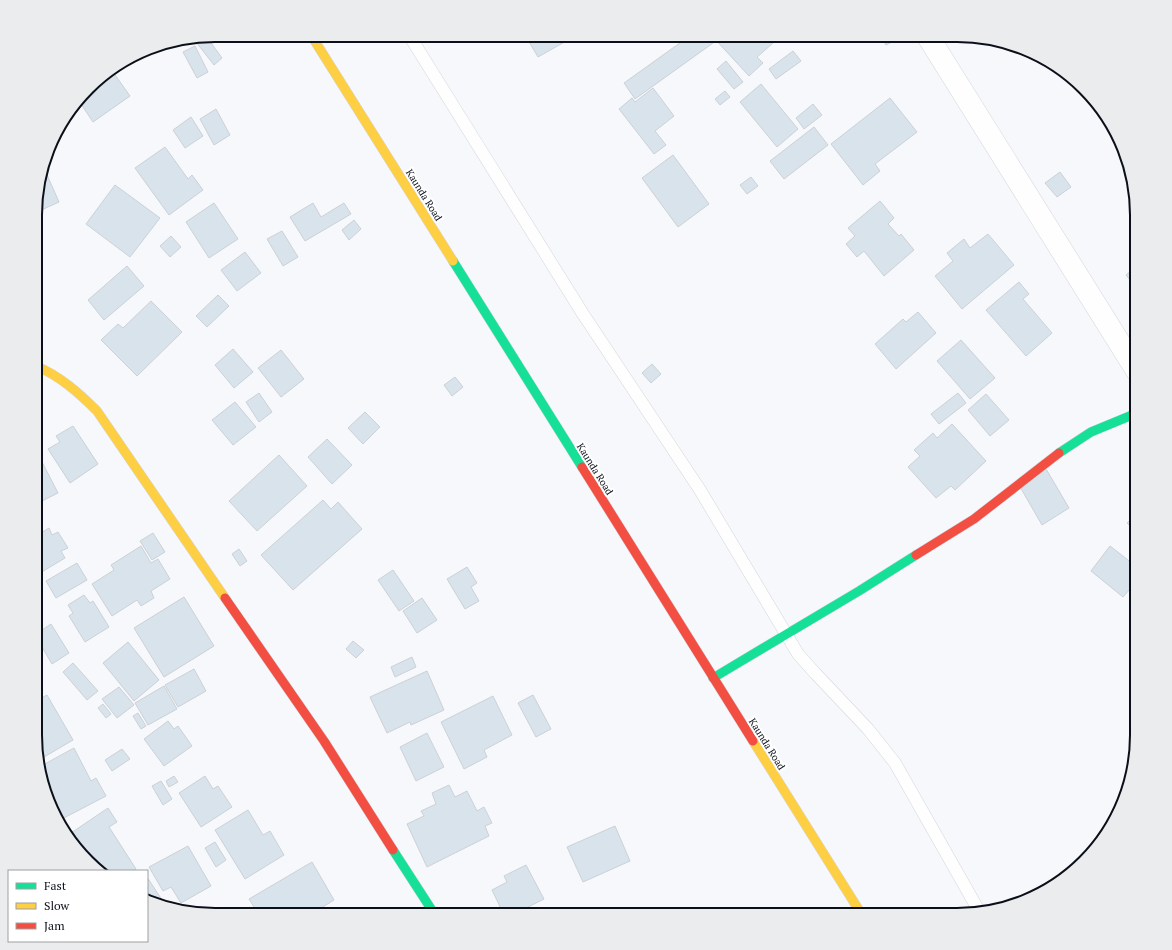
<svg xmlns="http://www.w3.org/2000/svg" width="1172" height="950" font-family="'PT Serif',serif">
	<rect width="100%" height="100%" fill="#f6f8fb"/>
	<!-- building -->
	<g fill="#d9e3ec" stroke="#ccd1d7">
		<polygon points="525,35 565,35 568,40 538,57"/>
		<polygon points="691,35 707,35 713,43 635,99 624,83"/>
		<polygon points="715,35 767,35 773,43 757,57 763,63 749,76 713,37"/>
		<polygon points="880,35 897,35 899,38 886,45"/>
		<polygon points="206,36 222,58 214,65 196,42 203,37"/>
		<polygon points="195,46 208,72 197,78 183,52"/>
		<polygon points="793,51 801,61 776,79 769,69"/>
		<polygon points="726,61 743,82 734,89 717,69"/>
		<polygon points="113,72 130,96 93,122 79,101 87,91"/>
		<polygon points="761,84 798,129 777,147 740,102"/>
		<polygon points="653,88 674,116 655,131 666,145 654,154 619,109 632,98 635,102"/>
		<polygon points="725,91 730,97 720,105 715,99"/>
		<polygon points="890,98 917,132 875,164 880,171 863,185 831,144"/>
		<polygon points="813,104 822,115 804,129 796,118"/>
		<polygon points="216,109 230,135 214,145 200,119"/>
		<polygon points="191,117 203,136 185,148 173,130"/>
		<polygon points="814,127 828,145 784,179 770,161"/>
		<polygon points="165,147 188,179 192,175 203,190 169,215 135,168"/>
		<polygon points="673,155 709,204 678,227 642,178"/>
		<polygon points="44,168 59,202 37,212 37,191"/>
		<polygon points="1060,172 1071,187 1057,197 1045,183"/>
		<polygon points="751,177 758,186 747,194 740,185"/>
		<polygon points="115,185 160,218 130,257 86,224"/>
		<polygon points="880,201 894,218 888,224 899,236 901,234 914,250 884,276 864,251 857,257 846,244 855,236 848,228"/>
		<polygon points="214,203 238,239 209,258 186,222"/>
		<polygon points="313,203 321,217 344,203 351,214 305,241 290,217"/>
		<polygon points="354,220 361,229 349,240 342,230"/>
		<polygon points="282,231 298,257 283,266 267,239"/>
		<polygon points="988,234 1014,265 962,309 935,276 953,261 947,253 964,239 970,248"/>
		<polygon points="171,236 181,247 170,257 160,246"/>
		<polygon points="245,252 261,273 237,291 221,270"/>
		<polygon points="127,266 144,286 104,320 88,300"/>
		<polygon points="1137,266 1137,289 1126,275"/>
		<polygon points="1019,282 1029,294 1023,299 1052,333 1026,356 986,310"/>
		<polygon points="218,295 229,306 207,327 196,316"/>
		<polygon points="151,301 182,332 137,376 101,340 118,324 123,328"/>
		<polygon points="918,312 936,333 896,369 875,344 903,319 906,322"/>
		<polygon points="961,340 995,378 970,399 937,361"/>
		<polygon points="233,349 253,372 234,388 215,365"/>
		<polygon points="281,350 304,379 281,397 258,368"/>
		<polygon points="652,364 661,374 651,383 642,373"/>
		<polygon points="455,377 463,387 452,396 444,385"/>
		<polygon points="259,393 272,412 259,422 246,402"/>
		<polygon points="958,393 966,403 939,424 931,414"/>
		<polygon points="986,394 1009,420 990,436 968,410"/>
		<polygon points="235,402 256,427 233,445 212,420"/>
		<polygon points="365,412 380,427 363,444 348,428"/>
		<polygon points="952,424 986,461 955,490 951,486 936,498 908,467 920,456 914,450 933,433 937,438"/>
		<polygon points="73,426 98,464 70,483 48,449 60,442 56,436"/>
		<polygon points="327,439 352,465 332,484 308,457"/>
		<polygon points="279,455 307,486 257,531 229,501"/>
		<polygon points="40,458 58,493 36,504 36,460"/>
		<polygon points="1046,469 1069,508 1042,525 1019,485"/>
		<polygon points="323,500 331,509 338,502 362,529 293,590 261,555"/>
		<polygon points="1137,514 1137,533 1127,523"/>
		<polygon points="49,528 52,535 58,532 68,548 61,551 65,558 40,573 36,565 36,536"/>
		<polygon points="153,533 165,552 152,560 140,541"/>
		<polygon points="141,546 151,563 158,559 170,579 151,591 154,598 141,606 137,600 112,616 92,584 114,570 111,565"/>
		<polygon points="1110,546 1137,567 1137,581 1123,597 1091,571"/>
		<polygon points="239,549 247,561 240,566 232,554"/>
		<polygon points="77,563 87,580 56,598 46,581"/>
		<polygon points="467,567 477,583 471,587 479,601 465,609 447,579"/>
		<polygon points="393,570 414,601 399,611 378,580"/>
		<polygon points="84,595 90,603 93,601 109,627 85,642 69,616 73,613 68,605"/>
		<polygon points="184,597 214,646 164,677 134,628"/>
		<polygon points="422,598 437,620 417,633 403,611"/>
		<polygon points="51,624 69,653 52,664 36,637 36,634"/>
		<polygon points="353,641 364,650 356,658 346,649"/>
		<polygon points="128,642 159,680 134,701 103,663"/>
		<polygon points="412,657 416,667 395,677 391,667"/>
		<polygon points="73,663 98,691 87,700 63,672"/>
		<polygon points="194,669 206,691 178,707 165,685"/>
		<polygon points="427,671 444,710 411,725 410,722 387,733 370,697"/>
		<polygon points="164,686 177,709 148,725 135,703"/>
		<polygon points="119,687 134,705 117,718 102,699"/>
		<polygon points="47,695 73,740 39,760 35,747 36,701"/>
		<polygon points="533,695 551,729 536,737 518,703"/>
		<polygon points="493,696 512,735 484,750 487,757 464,769 441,722"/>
		<polygon points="103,704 111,714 106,718 98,708"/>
		<polygon points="138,713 146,726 141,729 133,716"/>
		<polygon points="168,721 174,729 178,726 192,746 164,766 144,739"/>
		<polygon points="427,733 444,767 416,781 400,747"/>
		<polygon points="74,748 91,781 96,778 106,796 58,821 53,814 49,797 50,797 47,791 41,766"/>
		<polygon points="122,749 130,759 112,771 105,760"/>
		<polygon points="174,776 178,782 169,787 166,781"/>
		<polygon points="205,776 213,789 218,786 232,807 201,827 179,793"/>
		<polygon points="161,781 172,799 163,805 152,786"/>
		<polygon points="449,785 455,797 467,791 477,811 484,807 492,823 485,826 489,836 427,867 407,824 424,816 421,811 436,804 432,793"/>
		<polygon points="108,808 117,822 109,827 136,869 133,871 101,871 88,862 68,835"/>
		<polygon points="248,810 263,835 270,831 284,855 245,879 215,830"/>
		<polygon points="615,826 630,861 583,882 567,847"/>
		<polygon points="215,842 226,860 216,867 205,848"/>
		<polygon points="188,846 211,886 181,903 171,887 163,891 149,867"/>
		<polygon points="312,862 334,900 310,915 259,915 249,899"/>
		<polygon points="526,865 544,899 512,915 504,915 492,890 507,882 504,876"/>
		<polygon points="147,877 166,906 147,901"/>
	</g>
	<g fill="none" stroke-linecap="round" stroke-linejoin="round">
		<defs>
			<polyline id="lane" points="409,35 583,314 700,490 798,654 815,673 868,729 895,763 979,911"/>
			<polyline id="street" points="927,35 1137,371"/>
			<g id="fast">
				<polyline points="453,261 582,467"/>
				<polyline points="1059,453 1091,432 1137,413"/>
				<polyline points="713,678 859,591 916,555"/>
				<polyline points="393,850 435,915"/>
			</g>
			<g id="slow">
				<polyline points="311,35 453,261"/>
				<path d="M36,366C60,376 79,393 97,411L225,598"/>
				<polyline points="753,741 862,915"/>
			</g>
			<g id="jam">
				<polyline points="582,467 753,741"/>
				<polyline points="916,555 974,519 1059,453"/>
				<polyline points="225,598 324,741 393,850"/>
			</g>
		</defs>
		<!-- lane casing -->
		<use href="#lane" stroke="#d3d6dd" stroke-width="13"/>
		<!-- street casing -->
		<use href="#street" stroke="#d3d6dd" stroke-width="23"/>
		<!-- fast casing -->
		<use href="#fast" stroke="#d3d6dd" stroke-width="10"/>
		<!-- slow casing -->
		<use href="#slow" stroke="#d3d6dd" stroke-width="10"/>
		<!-- jam casing -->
		<use href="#jam" stroke="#d3d6dd" stroke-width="10"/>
		<!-- lane -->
		<use href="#lane" stroke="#fefefe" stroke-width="12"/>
		<!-- street -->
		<use href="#street" stroke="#fefefe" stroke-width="22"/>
		<!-- fast -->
		<use href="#fast" stroke="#16e098" stroke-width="9"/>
		<!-- slow -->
		<use href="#slow" stroke="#ffcf43" stroke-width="9"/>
		<!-- jam -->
		<use href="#jam" stroke="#f24e42" stroke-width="9"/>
	</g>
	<g text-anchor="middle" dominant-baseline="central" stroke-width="4" stroke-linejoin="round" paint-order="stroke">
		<!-- street labels -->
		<g font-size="10" fill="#0b0f19" stroke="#fff">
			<text transform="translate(424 195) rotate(58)">Kaunda Road</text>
			<text transform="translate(595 469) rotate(58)">Kaunda Road</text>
			<text transform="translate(767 744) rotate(58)">Kaunda Road</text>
		</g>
	</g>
	<!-- crop -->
	<path d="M0 0H1172V950H0ZM215 42H957A173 173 0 0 1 1130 215V735A173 173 0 0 1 957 908H215A173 173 0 0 1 42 735V215A173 173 0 0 1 215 42Z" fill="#ebeced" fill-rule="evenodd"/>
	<path fill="none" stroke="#0b0f19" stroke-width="2" d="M215 42H957A173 173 0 0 1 1130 215V735A173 173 0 0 1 957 908H215A173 173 0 0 1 42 735V215A173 173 0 0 1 215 42Z"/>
	<!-- legend -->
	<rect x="8" y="870" width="140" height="72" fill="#ffffff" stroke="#9d9fa3"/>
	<rect x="16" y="883" width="20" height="6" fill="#16e098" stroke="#9d9fa3"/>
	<text x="44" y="890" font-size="12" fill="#0b0f19">Fast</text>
	<rect x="16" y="903" width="20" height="6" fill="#ffcf43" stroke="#9d9fa3"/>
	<text x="44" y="910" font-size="12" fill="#0b0f19">Slow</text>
	<rect x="16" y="923" width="20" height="6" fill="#f24e42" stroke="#9d9fa3"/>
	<text x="44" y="930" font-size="12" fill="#0b0f19">Jam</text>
</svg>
